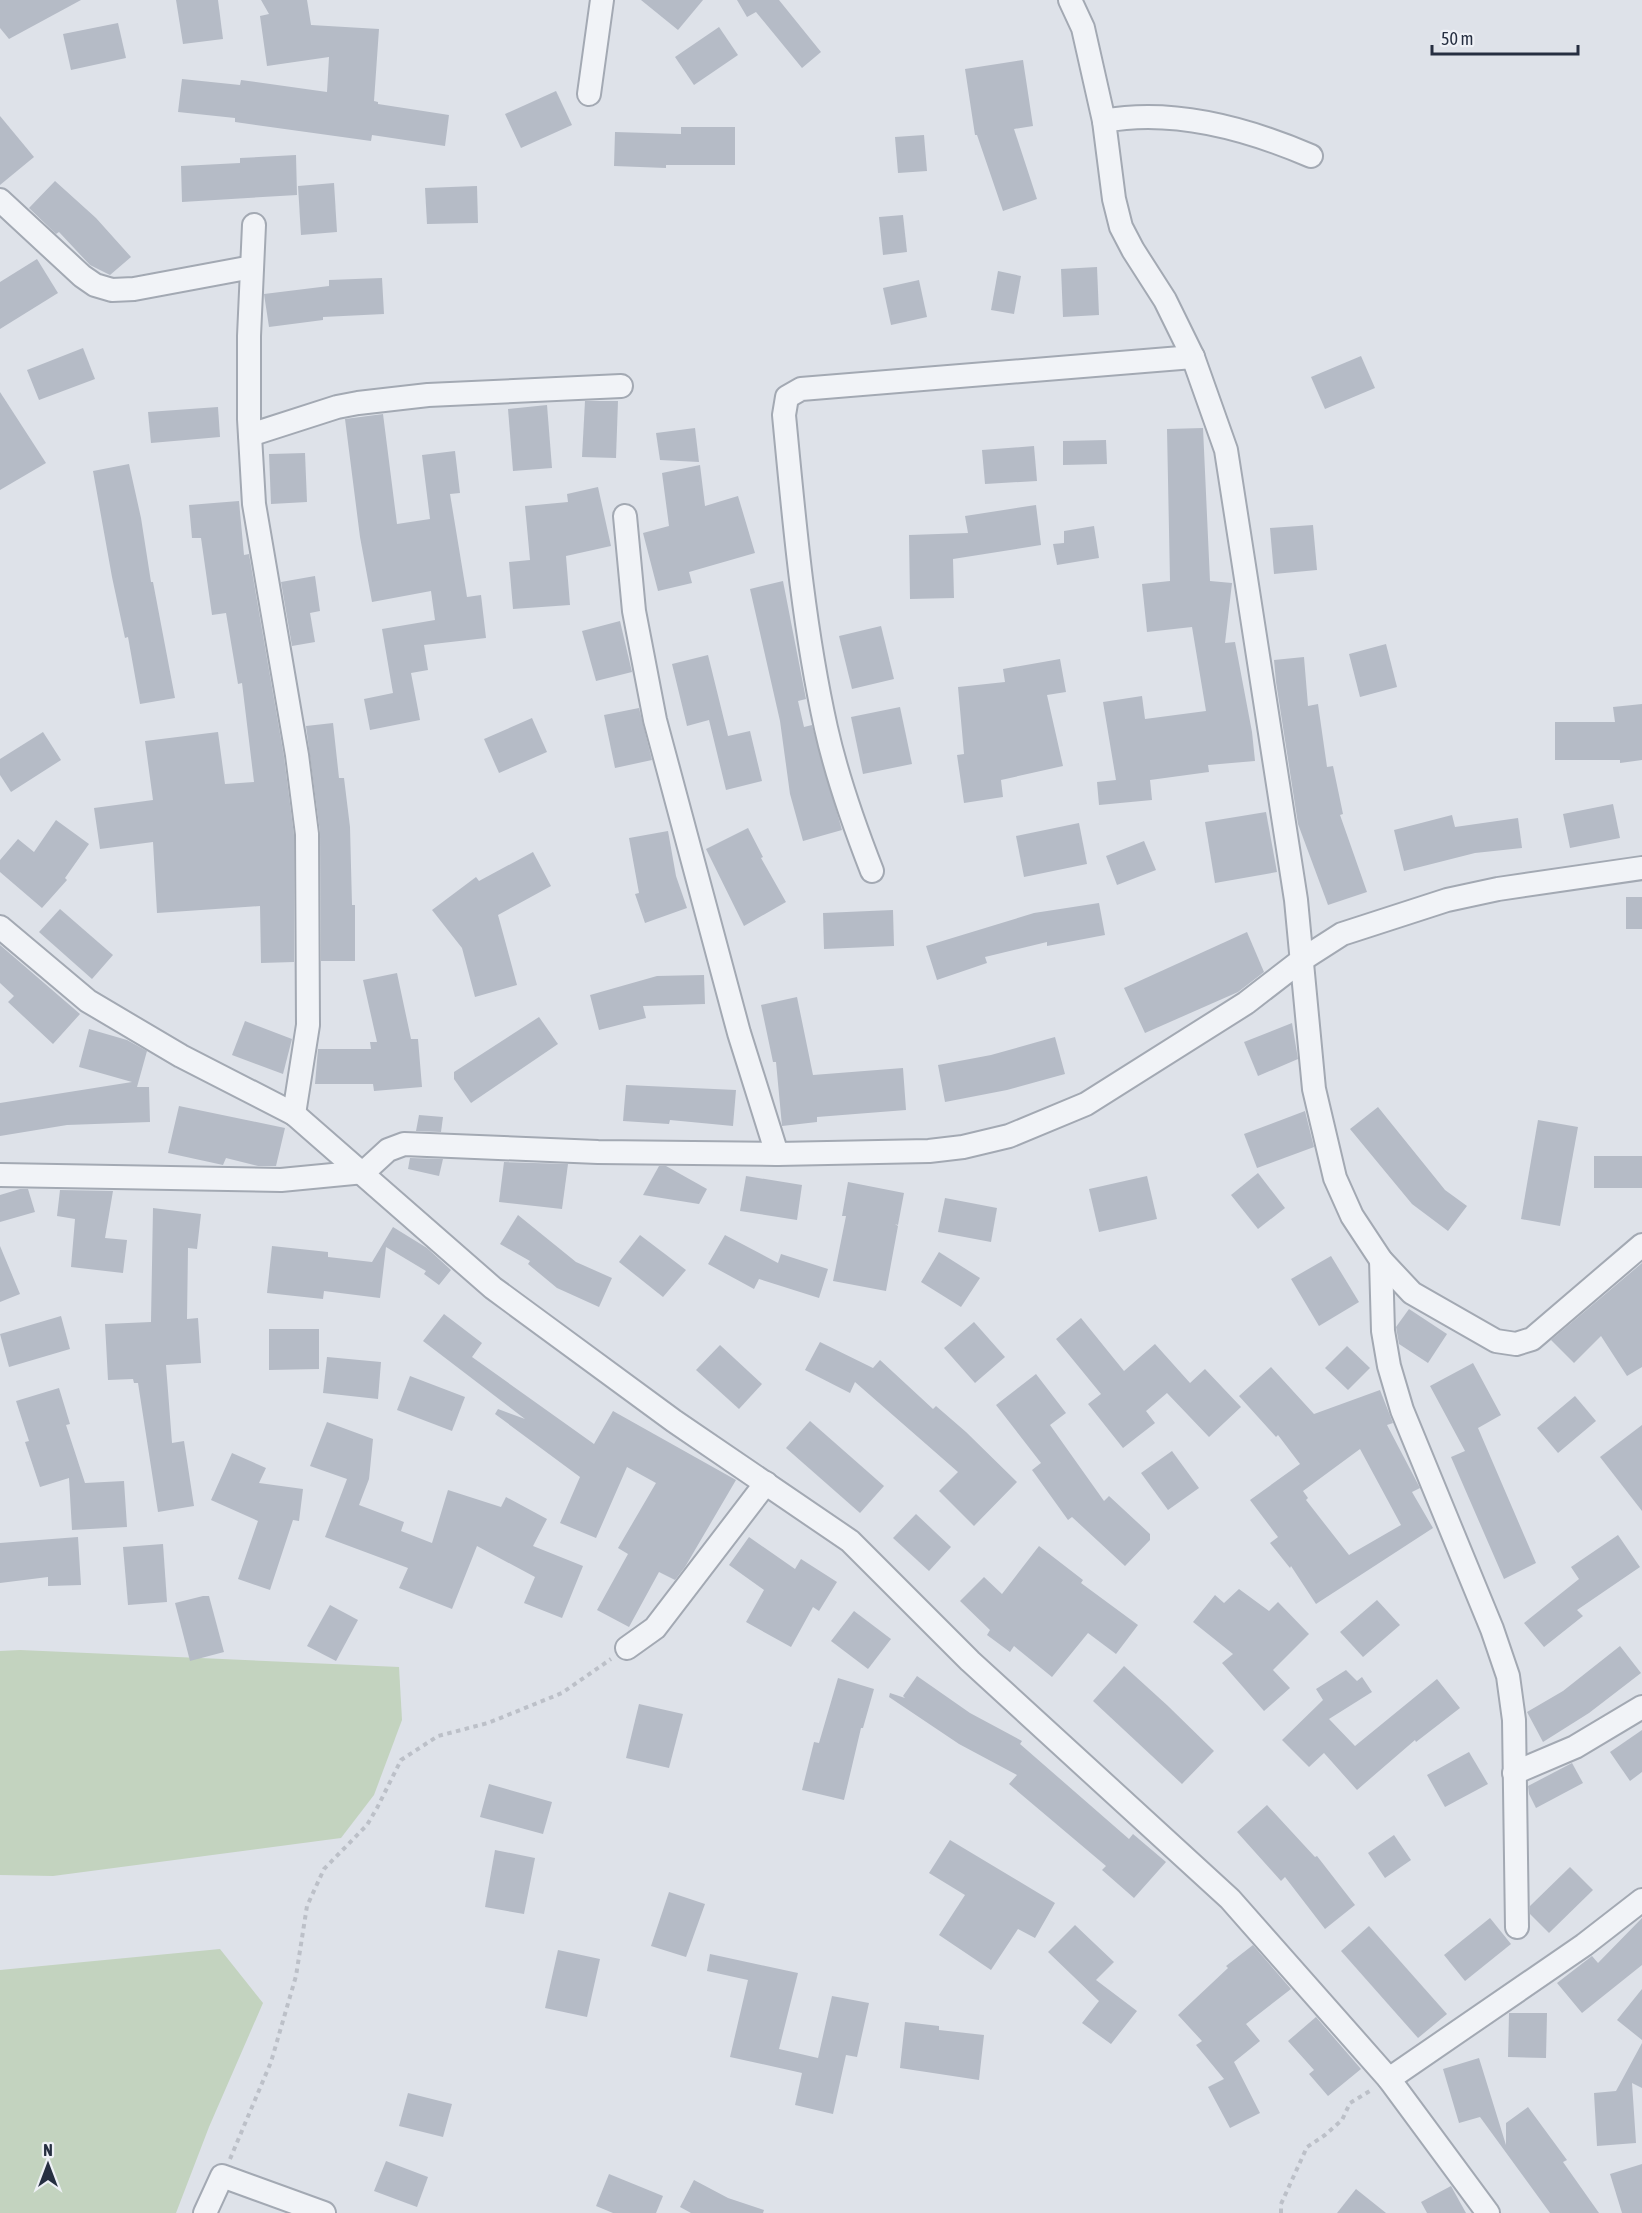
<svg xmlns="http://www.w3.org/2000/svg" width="1642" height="2213" font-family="'Asap Condensed',sans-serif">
	<rect width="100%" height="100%" fill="#dee2e9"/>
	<!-- green -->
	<g fill="#c3d3bf">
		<polygon points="20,1650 399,1667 402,1720 374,1795 341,1838 53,1876 0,1875 0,1651"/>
		<polygon points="220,1949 263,2003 209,2127 176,2213 0,2213 0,1970"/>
	</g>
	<!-- building -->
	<g fill="#b5bbc6" fill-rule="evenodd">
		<polygon points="0,0 81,0 9,39 0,28"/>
		<polygon points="176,0 218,0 223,39 183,44"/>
		<polygon points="261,0 307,0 311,25 379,29 374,101 378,102 378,104 449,115 445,146 372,135 371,141 235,122 235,118 178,112 182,79 240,85 241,80 327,92 329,57 267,66 260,16 269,14"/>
		<polygon points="641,0 703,0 678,30"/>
		<polygon points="737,0 779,0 821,52 802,68 756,12 747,17"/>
		<polygon points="118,23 126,58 71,70 63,34"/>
		<polygon points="719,27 738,55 694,85 675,57"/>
		<polygon points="1023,60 1033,126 1014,129 1037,199 1003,211 977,135 975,135 965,69"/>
		<polygon points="556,91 572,125 521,148 505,114"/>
		<polygon points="0,116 34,157 0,185"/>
		<polygon points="681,127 735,127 735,165 666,165 666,168 614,166 615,132 681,134"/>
		<polygon points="924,135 927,171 898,173 895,137"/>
		<polygon points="296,155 297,195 182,202 181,166 240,163 240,158"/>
		<polygon points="55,181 96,218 131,257 110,275 90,265 59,232 56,234 29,208"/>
		<polygon points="334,183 337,232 301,235 298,186"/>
		<polygon points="477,186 478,223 427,224 425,188"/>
		<polygon points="903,215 907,252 883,255 879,217"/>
		<polygon points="37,259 58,293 0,329 0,282"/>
		<polygon points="1097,267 1099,315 1063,317 1061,269"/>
		<polygon points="998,271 1021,276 1014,314 991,310"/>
		<polygon points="382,278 384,314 323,317 323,320 269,327 264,294 329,286 329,280"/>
		<polygon points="919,280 927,317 891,325 883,288"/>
		<polygon points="83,348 95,379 39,400 27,370"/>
		<polygon points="1361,356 1375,388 1325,409 1311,377"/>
		<polygon points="0,392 46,463 0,490"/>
		<polygon points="585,401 618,401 616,458 582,457"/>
		<polygon points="547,405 552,468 513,471 508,409"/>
		<polygon points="218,407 220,437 151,443 148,412"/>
		<polygon points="383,414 397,524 430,519 422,455 455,451 460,493 450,494 467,597 481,595 486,638 424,645 428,670 411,673 420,720 370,730 364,699 393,693 382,629 435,620 431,591 372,602 360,537 345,419"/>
		<polygon points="695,428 699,462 660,460 656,433"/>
		<polygon points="1203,428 1210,581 1232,583 1225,643 1235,642 1252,732 1255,761 1208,765 1209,772 1150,780 1152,800 1099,805 1097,782 1116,780 1103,702 1142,696 1145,719 1206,711 1192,627 1147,632 1142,584 1170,581 1167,429"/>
		<polygon points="1106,440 1107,464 1063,465 1063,441"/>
		<polygon points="1034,446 1037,481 985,484 982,450"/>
		<polygon points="305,453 307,502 271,504 269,454"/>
		<polygon points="129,464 141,518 151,582 153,582 175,698 140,704 128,637 125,638 112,577 93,471"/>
		<polygon points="700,465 705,506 738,496 755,553 689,572 692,583 658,591 643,533 669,526 662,473"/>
		<polygon points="598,487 611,546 566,556 570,605 513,609 509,562 530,560 525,506 568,502 567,494"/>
		<polygon points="239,501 244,555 249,554 284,757 294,835 294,962 261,963 260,906 157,913 153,842 100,849 94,808 153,800 145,741 218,732 225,784 254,782 242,683 238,684 226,613 212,615 201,538 192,538 189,505"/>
		<polygon points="1036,505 1041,545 953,559 954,598 910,599 909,535 968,533 965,516"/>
		<polygon points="1313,525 1317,570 1274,574 1270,528"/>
		<polygon points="1094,526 1099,558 1057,565 1053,544 1064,543 1064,531"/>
		<polygon points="315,576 320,611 310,613 315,642 292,646 281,582"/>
		<polygon points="783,581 806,699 798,701 804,727 812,725 842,830 803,841 790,794 780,721 750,589"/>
		<polygon points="620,621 632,672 596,681 582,631"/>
		<polygon points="881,626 894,679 852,689 839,636"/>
		<polygon points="1386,644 1397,687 1360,697 1349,654"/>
		<polygon points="708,655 728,736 750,731 762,781 726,790 709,720 687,726 672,664"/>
		<polygon points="1304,657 1308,706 1318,704 1327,767 1333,766 1343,814 1340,815 1367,892 1328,905 1298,824 1276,682 1274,660"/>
		<polygon points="1060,659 1066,692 1047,695 1063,766 1001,780 1003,797 964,803 957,755 964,754 958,687 1005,682 1003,669"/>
		<polygon points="1642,704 1642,760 1620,763 1620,760 1555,760 1555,722 1615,722 1613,707"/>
		<polygon points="900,707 912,764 863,774 851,717"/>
		<polygon points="639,708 652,760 615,768 604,715"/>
		<polygon points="532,718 547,752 499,773 484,739"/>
		<polygon points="333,723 339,778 344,778 350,827 352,905 355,905 355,961 321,961 320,832 306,726"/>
		<polygon points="43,732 61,760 11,792 0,775 0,759"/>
		<polygon points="1613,804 1620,838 1570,848 1563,814"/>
		<polygon points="1266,812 1277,872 1215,883 1205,822"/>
		<polygon points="1452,815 1455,827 1518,818 1522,848 1475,853 1404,871 1394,830"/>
		<polygon points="56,820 89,844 65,878 67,880 42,908 0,872 0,860 18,839 34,852"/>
		<polygon points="1079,823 1087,864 1024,877 1016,836"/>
		<polygon points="748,828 763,857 761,858 786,902 744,926 706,849"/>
		<polygon points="668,831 676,876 687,908 645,923 635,894 639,893 629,838"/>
		<polygon points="1144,841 1156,870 1117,885 1106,856"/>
		<polygon points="533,852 551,886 498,915 517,985 475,997 462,948 432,910 476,877 479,881"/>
		<rect x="1626" y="897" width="16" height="32"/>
		<polygon points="1099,903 1105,935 1047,946 1047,942 985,957 987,963 937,980 926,946 1034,913"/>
		<polygon points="60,909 113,955 92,979 39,932"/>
		<polygon points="893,910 894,946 824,949 823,913"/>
		<polygon points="1247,932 1264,972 1238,992 1145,1033 1124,988"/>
		<polygon points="0,945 80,1014 53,1044 8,1002 14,996 0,983"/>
		<polygon points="397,973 411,1039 418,1039 422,1087 374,1091 373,1084 315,1084 318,1049 371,1049 370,1042 377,1042 363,980"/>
		<polygon points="704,975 705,1004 643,1006 646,1018 599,1030 590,995 657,976"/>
		<polygon points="797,997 813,1075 903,1068 906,1110 817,1117 817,1122 782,1126 776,1062 773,1062 761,1005"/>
		<polygon points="539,1017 558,1044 471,1103 454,1079 454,1072"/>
		<polygon points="245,1021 292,1039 283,1074 232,1055"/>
		<polygon points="1292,1023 1298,1059 1258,1076 1244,1042"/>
		<polygon points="89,1029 127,1040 147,1051 137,1087 149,1087 150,1122 67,1125 0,1136 0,1103 132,1082 79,1067"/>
		<polygon points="1055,1037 1065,1074 1007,1090 945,1102 938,1065 991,1055"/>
		<polygon points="626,1085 736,1090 733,1126 670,1120 669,1124 623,1121"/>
		<polygon points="179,1106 285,1128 276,1166 258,1166 226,1158 223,1165 168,1153"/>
		<polygon points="1378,1107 1445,1190 1467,1206 1448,1231 1412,1204 1350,1129"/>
		<polygon points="1305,1111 1314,1147 1257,1168 1244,1134"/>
		<polygon points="419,1115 443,1117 441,1132 416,1131"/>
		<polygon points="1538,1120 1578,1127 1560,1226 1521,1219"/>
		<rect x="1594" y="1156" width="48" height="32"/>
		<polygon points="410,1158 443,1159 439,1176 408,1169"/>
		<polygon points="504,1162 568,1164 562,1209 499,1202"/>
		<polygon points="659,1166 666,1166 707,1189 699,1204 643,1195"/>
		<polygon points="1258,1173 1285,1208 1258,1229 1231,1195"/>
		<polygon points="746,1176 802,1185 797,1220 740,1211"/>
		<polygon points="1147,1176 1157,1219 1099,1232 1089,1189"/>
		<polygon points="848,1182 904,1193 898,1225 895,1224 898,1226 886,1291 833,1281 846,1216 842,1216"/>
		<polygon points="20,1189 28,1189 35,1212 0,1222 0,1195"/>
		<polygon points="60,1190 113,1191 105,1238 127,1240 123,1273 71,1267 75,1219 57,1216"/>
		<polygon points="945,1198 997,1208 991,1242 938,1232"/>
		<polygon points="153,1208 201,1214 197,1249 188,1248 187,1319 198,1318 201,1363 166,1365 172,1443 184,1441 194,1506 158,1512 138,1383 134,1383 133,1379 108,1380 105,1324 151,1322"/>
		<polygon points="518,1215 576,1262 612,1278 599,1307 557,1288 528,1264 530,1261 500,1244"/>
		<polygon points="393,1227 427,1248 451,1270 439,1285 424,1274 426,1271 386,1247 380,1298 324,1291 323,1299 267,1293 272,1246 328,1252 328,1257 372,1262"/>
		<polygon points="640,1235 686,1270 663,1297 619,1262"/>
		<polygon points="725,1235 778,1263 781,1254 828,1269 819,1298 759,1279 754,1289 708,1264"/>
		<polygon points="0,1246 20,1294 0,1302"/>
		<polygon points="939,1252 980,1278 961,1307 921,1282"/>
		<polygon points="1331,1256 1359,1302 1319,1326 1291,1279"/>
		<polygon points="1642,1263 1642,1367 1627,1376 1601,1336 1574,1363 1551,1340"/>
		<polygon points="1409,1309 1447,1334 1428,1363 1399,1344 1396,1327"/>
		<polygon points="444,1314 482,1343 472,1357 594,1444 613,1411 736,1480 685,1567 675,1580 659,1572 629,1627 597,1610 628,1554 618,1548 656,1483 627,1467 596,1538 560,1523 580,1477 495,1414 498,1409 525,1419 423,1341"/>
		<polygon points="61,1316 70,1349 9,1367 0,1334"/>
		<polygon points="1081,1318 1124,1371 1155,1344 1190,1383 1205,1369 1241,1407 1209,1437 1167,1393 1146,1411 1155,1423 1123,1448 1088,1404 1101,1394 1056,1339"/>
		<polygon points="974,1322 1005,1357 975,1383 944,1348"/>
		<polygon points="269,1329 319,1329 319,1369 269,1370"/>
		<polygon points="820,1342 873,1368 880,1360 933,1409 936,1406 966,1432 1017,1482 974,1526 939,1491 958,1472 855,1382 850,1393 805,1370"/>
		<polygon points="720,1345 762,1384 739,1409 696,1370"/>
		<polygon points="1347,1346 1370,1368 1348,1390 1325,1368"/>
		<polygon points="327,1357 381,1362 378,1399 323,1393"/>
		<polygon points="1473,1363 1501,1415 1478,1428 1536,1563 1504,1579 1451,1457 1465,1451 1430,1386"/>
		<path d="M1271,1367L1314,1414L1380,1390L1393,1423L1387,1425L1420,1488L1412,1492L1433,1528L1316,1604L1291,1566L1290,1568L1270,1543L1278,1537L1250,1500L1300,1464L1278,1435L1276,1437L1239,1396ZM1360,1449L1401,1525L1349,1555L1306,1500L1308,1498L1303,1491Z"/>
		<polygon points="1036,1374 1066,1413 1050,1425 1104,1501 1109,1496 1150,1534 1150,1540 1125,1566 1072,1517 1068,1520 1032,1470 1041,1463 996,1405"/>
		<polygon points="410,1376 465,1397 452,1431 397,1410"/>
		<polygon points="59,1388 70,1424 66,1425 85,1483 124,1481 127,1527 72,1530 69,1478 40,1487 25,1442 29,1441 16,1401"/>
		<polygon points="1575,1396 1596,1421 1558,1453 1537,1428"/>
		<polygon points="810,1421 884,1486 860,1513 786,1448"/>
		<polygon points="327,1422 373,1439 369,1479 359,1505 404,1522 401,1531 432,1543 448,1490 501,1507 506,1497 547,1519 533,1546 583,1566 562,1618 524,1603 535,1577 477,1546 452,1609 399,1588 408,1568 325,1537 347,1479 310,1466"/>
		<polygon points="1642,1425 1642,1511 1600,1457"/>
		<polygon points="1172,1451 1199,1488 1168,1510 1141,1473"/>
		<polygon points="232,1453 266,1468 259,1483 303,1489 299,1521 293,1520 270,1590 238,1579 258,1521 211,1500"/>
		<polygon points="916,1514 951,1547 929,1571 893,1538"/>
		<polygon points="1618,1535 1640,1567 1577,1610 1583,1616 1544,1647 1524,1623 1579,1579 1571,1567"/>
		<polygon points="78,1537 81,1585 48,1586 48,1577 0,1583 0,1543"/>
		<polygon points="749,1537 795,1569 801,1559 837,1582 819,1611 813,1607 791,1647 746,1622 764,1590 729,1565"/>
		<polygon points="163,1544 167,1602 128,1605 123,1547"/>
		<polygon points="1039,1546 1083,1580 1081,1583 1138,1625 1116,1654 1088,1633 1052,1677 1014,1646 1010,1652 987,1635 990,1630 960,1601 984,1577 1002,1594"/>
		<polygon points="1239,1589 1269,1611 1278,1602 1309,1634 1273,1670 1290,1688 1264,1711 1222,1663 1233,1654 1193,1622 1215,1595 1224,1603"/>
		<polygon points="203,1596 209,1596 224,1652 190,1661 175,1603"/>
		<polygon points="1377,1600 1400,1625 1363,1657 1340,1632"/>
		<polygon points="330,1605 358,1620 336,1661 307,1646"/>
		<polygon points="854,1611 891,1639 868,1669 831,1641"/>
		<polygon points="1620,1646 1641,1673 1589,1713 1543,1742 1527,1712 1563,1691"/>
		<polygon points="1124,1666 1168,1706 1214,1751 1182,1784 1093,1701"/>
		<polygon points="1346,1670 1357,1681 1362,1677 1372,1692 1329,1719 1355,1746 1437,1679 1460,1708 1416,1742 1415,1740 1357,1790 1324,1753 1309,1767 1282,1740 1323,1700 1316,1689"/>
		<polygon points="917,1676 970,1713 1022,1741 1020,1744 1129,1839 1133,1834 1166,1862 1134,1898 1102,1870 1106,1866 1009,1784 1017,1775 959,1744 889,1697 890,1693 905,1698 903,1696"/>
		<polygon points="838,1678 874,1689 863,1728 861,1728 844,1800 802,1790 814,1742 819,1743"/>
		<polygon points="639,1704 683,1714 669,1768 626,1758"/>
		<polygon points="1642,1730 1642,1772 1630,1781 1610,1752"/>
		<polygon points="1469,1752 1488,1784 1445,1807 1427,1775"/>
		<polygon points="1572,1763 1583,1783 1536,1808 1529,1794 1528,1786"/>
		<polygon points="489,1784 552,1802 543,1834 480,1817"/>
		<polygon points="1267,1805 1315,1857 1317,1856 1355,1905 1325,1929 1285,1877 1281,1881 1237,1832"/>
		<polygon points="1394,1835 1411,1860 1385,1878 1368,1853"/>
		<polygon points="950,1840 1055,1903 1035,1938 1018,1929 991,1970 939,1935 965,1895 929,1873"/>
		<polygon points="495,1850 535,1858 524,1914 485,1907"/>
		<polygon points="1570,1867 1593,1890 1549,1933 1530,1914 1530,1906"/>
		<polygon points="669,1892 705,1904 686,1957 651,1946"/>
		<polygon points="1490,1918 1511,1944 1465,1981 1444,1955"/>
		<polygon points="1642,1918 1642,1965 1582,2013 1557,1983 1592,1956 1598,1963"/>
		<polygon points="1075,1925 1114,1962 1096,1980 1137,2011 1111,2044 1082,2023 1099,2001 1048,1952"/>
		<polygon points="1369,1926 1447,2014 1418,2038 1341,1951"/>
		<polygon points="1253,1945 1291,1989 1246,2024 1260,2041 1234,2062 1260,2113 1230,2128 1208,2087 1224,2079 1196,2045 1202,2041 1178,2015 1228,1968 1226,1966"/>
		<polygon points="558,1950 600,1959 587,2017 545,2008"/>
		<polygon points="710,1954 798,1973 779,2049 818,2058 832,1996 869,2003 857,2057 846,2055 833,2114 795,2105 802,2073 730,2057 748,1980 707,1971"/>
		<polygon points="1642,1989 1642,2040 1617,2020"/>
		<polygon points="1509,2013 1547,2013 1546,2058 1508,2057"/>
		<polygon points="1316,2017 1361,2069 1328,2096 1309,2074 1314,2070 1288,2041"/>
		<polygon points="905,2022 939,2026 939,2030 984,2035 979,2080 900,2068"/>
		<polygon points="1642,2043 1642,2088 1632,2083 1636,2143 1597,2146 1594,2093 1616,2091"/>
		<polygon points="1479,2058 1506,2145 1506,2123 1528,2107 1567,2160 1563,2162 1599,2213 1550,2213 1480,2117 1459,2123 1443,2069"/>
		<polygon points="408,2093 452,2104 443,2137 399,2126"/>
		<polygon points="386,2161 428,2177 417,2207 374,2191"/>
		<polygon points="1642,2164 1642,2213 1622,2213 1610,2174"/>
		<polygon points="609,2174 663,2196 656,2213 613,2213 596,2206"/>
		<polygon points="694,2180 728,2198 764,2210 763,2213 691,2213 680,2207"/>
		<polygon points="1451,2186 1466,2213 1427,2213 1421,2202"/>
		<polygon points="1356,2189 1386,2213 1337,2213"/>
	</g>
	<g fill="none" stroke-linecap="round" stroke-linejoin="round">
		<defs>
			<g id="minor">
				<polyline points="1070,0 1083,28 1104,121"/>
				<polyline points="589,94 602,0"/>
				<path d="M1311,156C1248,129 1173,108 1104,121L1114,199L1121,227L1133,250L1165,300L1193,357L1226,450L1296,900L1314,1089L1335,1178L1352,1216L1381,1260L1412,1293L1496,1341L1516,1344L1532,1339L1642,1245"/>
				<polyline points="0,200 82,276 95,285 112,290 134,289 252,267"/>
				<polyline points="254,225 249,336 249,419 254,504 297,755 307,834 308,1025 294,1114"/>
				<polyline points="250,435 337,407 358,403 428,395 621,386"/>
				<polyline points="625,516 634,611 655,720 739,1033 777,1154"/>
				<path d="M872,871C854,825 837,777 826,728C803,625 794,519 784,415L787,397L801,389L1193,357"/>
				<polyline points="0,927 88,1001 181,1056 294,1114 493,1288 674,1421 850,1541 970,1661 1230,1899 1389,2079 1488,2213"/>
				<polyline points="0,1175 281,1180 364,1172 388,1150 404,1144 598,1152 777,1154 929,1151 963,1147 1009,1136 1086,1104 1246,1003 1303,959 1342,934 1447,900 1498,889 1642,868"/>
				<polyline points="1381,1260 1383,1331 1389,1366 1402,1410 1492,1629 1508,1676 1514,1720 1517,1927"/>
				<polyline points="627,1648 655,1628 766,1483"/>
				<polyline points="1514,1773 1575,1747 1642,1707"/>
				<polyline points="1389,2079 1584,1945 1642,1900"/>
				<polyline points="205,2213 222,2176 324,2213"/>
			</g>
		</defs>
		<!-- minor casing -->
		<use href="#minor" stroke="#a3a9b3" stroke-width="26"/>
		<!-- path -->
		<g stroke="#bcc0c8" stroke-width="4" stroke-dasharray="4.5 4.5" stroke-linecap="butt">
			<polyline points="230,2159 271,2062 296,1976 307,1906 324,1869 367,1825 377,1808 401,1760 438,1736 488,1723 562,1693 611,1659"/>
			<polyline points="1281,2213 1281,2204 1307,2147 1325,2135 1342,2120 1350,2103 1373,2089"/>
		</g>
		<!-- minor -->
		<use href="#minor" stroke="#f1f3f7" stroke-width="22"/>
	</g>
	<!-- north arrow -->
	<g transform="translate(48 2165)" stroke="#eef1f6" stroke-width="4.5" paint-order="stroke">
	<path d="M0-4.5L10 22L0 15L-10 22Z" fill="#262f41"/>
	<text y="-9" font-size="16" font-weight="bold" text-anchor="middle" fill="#262f41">N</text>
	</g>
	<!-- scale -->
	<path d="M1432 45v9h146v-9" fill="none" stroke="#262f41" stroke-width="3"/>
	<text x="1441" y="45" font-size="18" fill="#262f41" stroke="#eef1f6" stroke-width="4.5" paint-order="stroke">50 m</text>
</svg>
